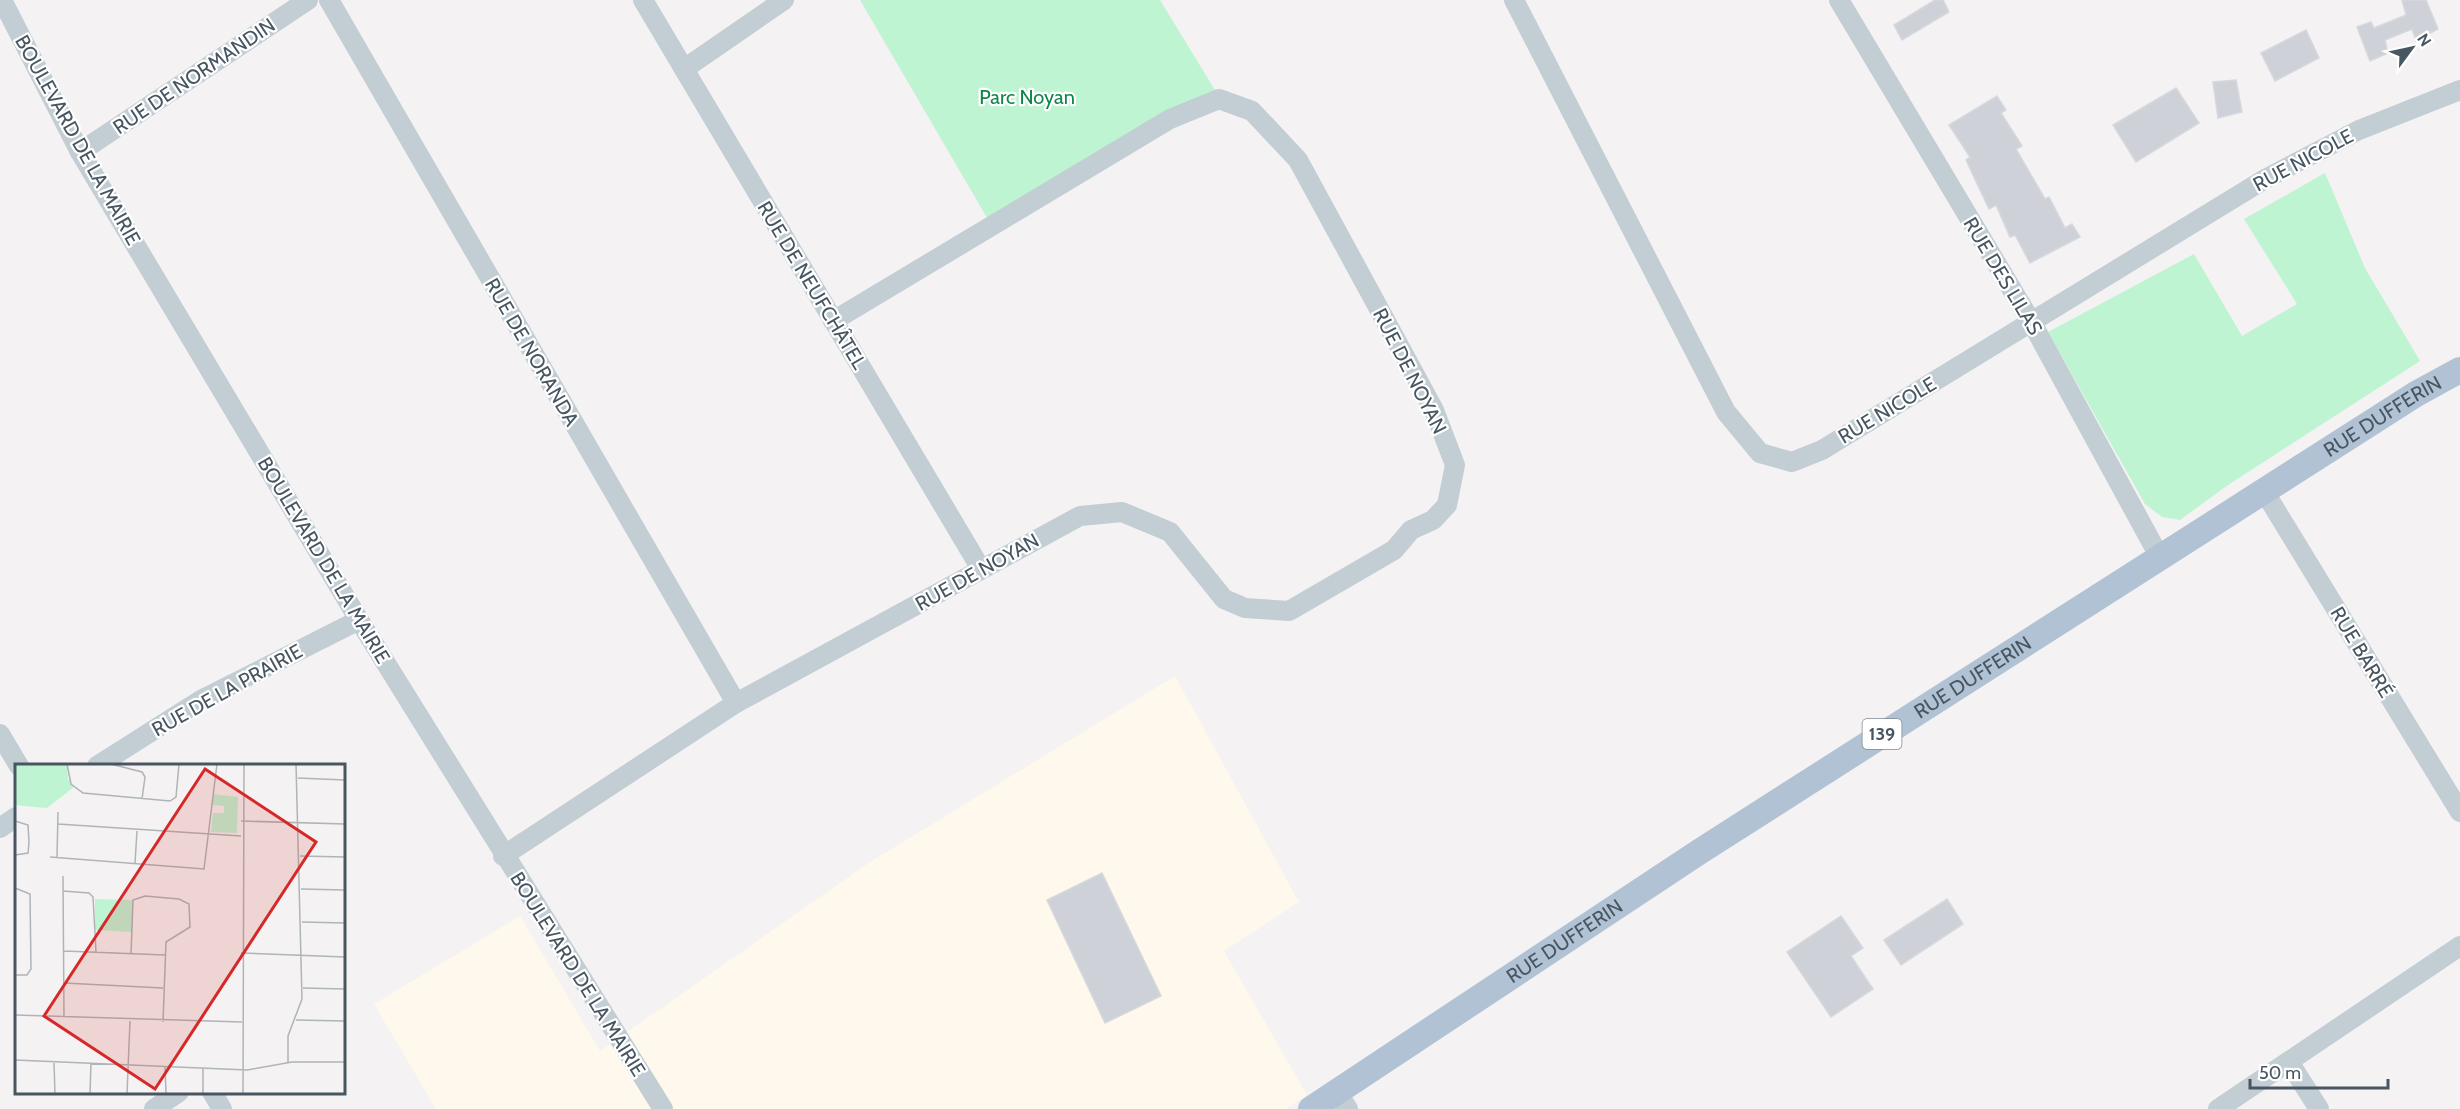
<svg xmlns="http://www.w3.org/2000/svg" width="2460" height="1109" font-family="Cabin,sans-serif">
	<rect width="100%" height="100%" fill="#f4f2f2"/>
	<!-- commercial -->
	<polygon fill="#fef9ec" points="1175,676 1299,902 1224,951 1307,1095 1286,1109 436,1109 374,1004 520,916 600,1051 870,862"/>
	<!-- green -->
	<g fill="#bef4d2">
		<polygon points="860,0 1160,0 1218,95 993,228"/>
		<polygon points="2325,173 2365,268 2420,361 2228,485 2180,520 2162,517 2145,504 2048,332 2194,254 2242,336 2297,304 2244,219"/>
	</g>
	<!-- building -->
	<g fill="#ced1d8" stroke="#d6d8de" stroke-width="1.5">
		<polygon points="1935,0 1943,0 1949,12 1902,40 1894,25"/>
		<polygon points="2402,0 2426,0 2438,29 2416,41 2412,29 2385,40 2388,53 2370,61 2357,27 2371,22 2374,28 2406,15"/>
		<polygon points="2306,30 2319,58 2275,81 2261,53"/>
		<polygon points="2236,80 2242,112 2218,118 2213,82"/>
		<polygon points="2176,88 2199,123 2136,162 2113,125"/>
		<polygon points="1997,96 2006,110 2001,113 2022,146 2016,149 2045,199 2049,197 2065,228 2072,224 2080,237 2030,263 2015,235 2010,237 1996,205 1989,209 1966,160 1970,157 1949,125"/>
		<polygon points="1102,873 1161,996 1105,1023 1047,900"/>
		<polygon points="1947,899 1963,924 1901,965 1884,940"/>
		<polygon points="1841,916 1863,948 1851,956 1873,989 1831,1017 1787,952"/>
	</g>
	<g fill="none" stroke-linecap="round" stroke-linejoin="round">
		<!-- minor -->
		<g stroke="#c2cdd4" stroke-width="20">
			<polyline points="2,0 80,152 359,620 663,1109"/>
			<polyline points="329,0 736,703"/>
			<polyline points="643,0 981,569"/>
			<polyline points="1514,0 1726,412 1760,453 1792,462 1822,450 2265,179 2359,130 2460,90"/>
			<polyline points="1839,0 2032,323 2159,556"/>
			<polyline points="684,69 784,0"/>
			<polyline points="80,152 308,0"/>
			<polyline points="2264,491 2460,812"/>
			<polyline points="0,734 19,766"/>
			<polyline points="97,766 201,700 359,620"/>
			<polyline points="0,828 16,817"/>
			<polyline points="503,856 736,703 1080,516 1122,512 1170,532 1224,599 1245,608 1289,611 1394,550 1411,530 1433,520 1447,505 1455,465 1434,410 1298,160 1252,111 1219,99 1170,119 833,321"/>
			<polyline points="2289,1062 2319,1109"/>
			<polyline points="212,1092 222,1109"/>
			<polyline points="1337,1092 1348,1109"/>
			<polyline points="154,1109 179,1092"/>
			<polyline points="2218,1109 2460,946"/>
		</g>
		<!-- major -->
		<path stroke="#b0c2d3" stroke-width="26" id="s1" d="M1311,1109L1699,852L2416,394L2460,370"/>
	</g>
	<g text-anchor="middle" dominant-baseline="central" stroke-width="4.5" stroke-linejoin="round" paint-order="stroke">
		<!-- shield labels -->
		<rect fill="#fff" stroke="#7f8991" stroke-width="1.5" x="1862.5" y="719" width="39" height="30" rx="4.5"/>
		<g font-size="18" font-weight="bold" fill="#485662">
			<text x="1882" y="734">139</text>
		</g>
		<!-- street labels -->
		<g font-size="20" fill="#485662" stroke="#fff">
			<text transform="translate(194 76) rotate(-34)">RUE DE NORMANDIN</text>
			<text transform="translate(78 140) rotate(61)">BOULEVARD DE LA MAIRIE</text>
			<text transform="translate(2303 160) rotate(-28)">RUE NICOLE</text>
			<text transform="translate(2003 276) rotate(59)">RUE DES LILAS</text>
			<text transform="translate(812 285) rotate(59)">RUE DE NEUFCHÂTEL</text>
			<text transform="translate(532 352) rotate(60)">RUE DE NORANDA</text>
			<text transform="translate(1410 371) rotate(63)">RUE DE NOYAN</text>
			<text transform="translate(1887 410) rotate(-31)">RUE NICOLE</text>
			<text stroke="none"><textPath href="#s1" startOffset="1276">RUE DUFFERIN</textPath></text>
			<text transform="translate(324 560) rotate(59)">BOULEVARD DE LA MAIRIE</text>
			<text transform="translate(977 572) rotate(-29)">RUE DE NOYAN</text>
			<text transform="translate(2362 652) rotate(59)">RUE BARRÉ</text>
			<text stroke="none"><textPath href="#s1" startOffset="790">RUE DUFFERIN</textPath></text>
			<text transform="translate(227 690) rotate(-29)">RUE DE LA PRAIRIE</text>
			<text stroke="none"><textPath href="#s1" startOffset="304">RUE DUFFERIN</textPath></text>
			<text transform="translate(578 974) rotate(58)">BOULEVARD DE LA MAIRIE</text>
		</g>
		<!-- park labels -->
		<g font-size="20" fill="#0f8649" stroke="#fff">
			<text x="1027" y="97">Parc Noyan</text>
		</g>
	</g>
	<!-- overview -->
	<g transform="translate(15 764)">
		<rect width="330" height="330" fill="#f4f2f2"/>
		<path d="M0,0H52L53,15L59,23L32,44L0,41ZM198,30L223,33L222,69L196,68L198,49H209V42L198,41ZM80,135L118,136L117,168L80,166Z" fill="#bef4d2"/>
		<path fill="none" stroke="#afb4b8" stroke-width="1.5" d="M52,0L56,20L68,29L155,37L161,33L164,0M96,0L127,8L130,13L127,35M283,14L330,16M0,57L13,61L14,78L13,89L0,91M226,57L330,60M43,60L226,72M285,92L330,93M35,93L189,105L202,0M42,93L43,48M120,99L122,67M48,112L49,254M0,124L15,130L16,205L12,211H0M286,125L330,126M48,127L74,129L78,133L81,188M287,158L330,159M49,187L150,191M226,189L330,193M116,190L118,136L130,132L164,135L174,140L175,163L151,178L148,258M49,219L148,224M288,224L330,225M0,251L227,258M281,256L330,257M0,296L232,306L277,298H330M273,298V272L287,235L281,0M39,299L40,330M150,302L151,330M188,305V330M75,330L76,299M112,330L115,257M228,330L229,0M283,330H306"/>
		<path fill="#d62828" fill-opacity="0.15" stroke="#d62828" stroke-width="3" d="M190,5L301,78L140,325L29,252Z"/>
		<rect width="330" height="330" fill="none" stroke="#485662" stroke-width="3"/>
	</g>
	<!-- north arrow -->
	<g transform="translate(2412 48) rotate(57)" stroke="#ffffff" stroke-width="4.5" paint-order="stroke">
	<path d="M0-4.5L10 22L0 15L-10 22Z" fill="#485662"/>
	<text y="-9" font-size="16" font-weight="bold" text-anchor="middle" fill="#485662">N</text>
	</g>
	<!-- scale -->
	<path d="M2250 1079v9h138v-9" fill="none" stroke="#485662" stroke-width="3"/>
	<text x="2259" y="1079" font-size="18" fill="#485662" stroke="#ffffff" stroke-width="4.5" paint-order="stroke">50 m</text>
</svg>
